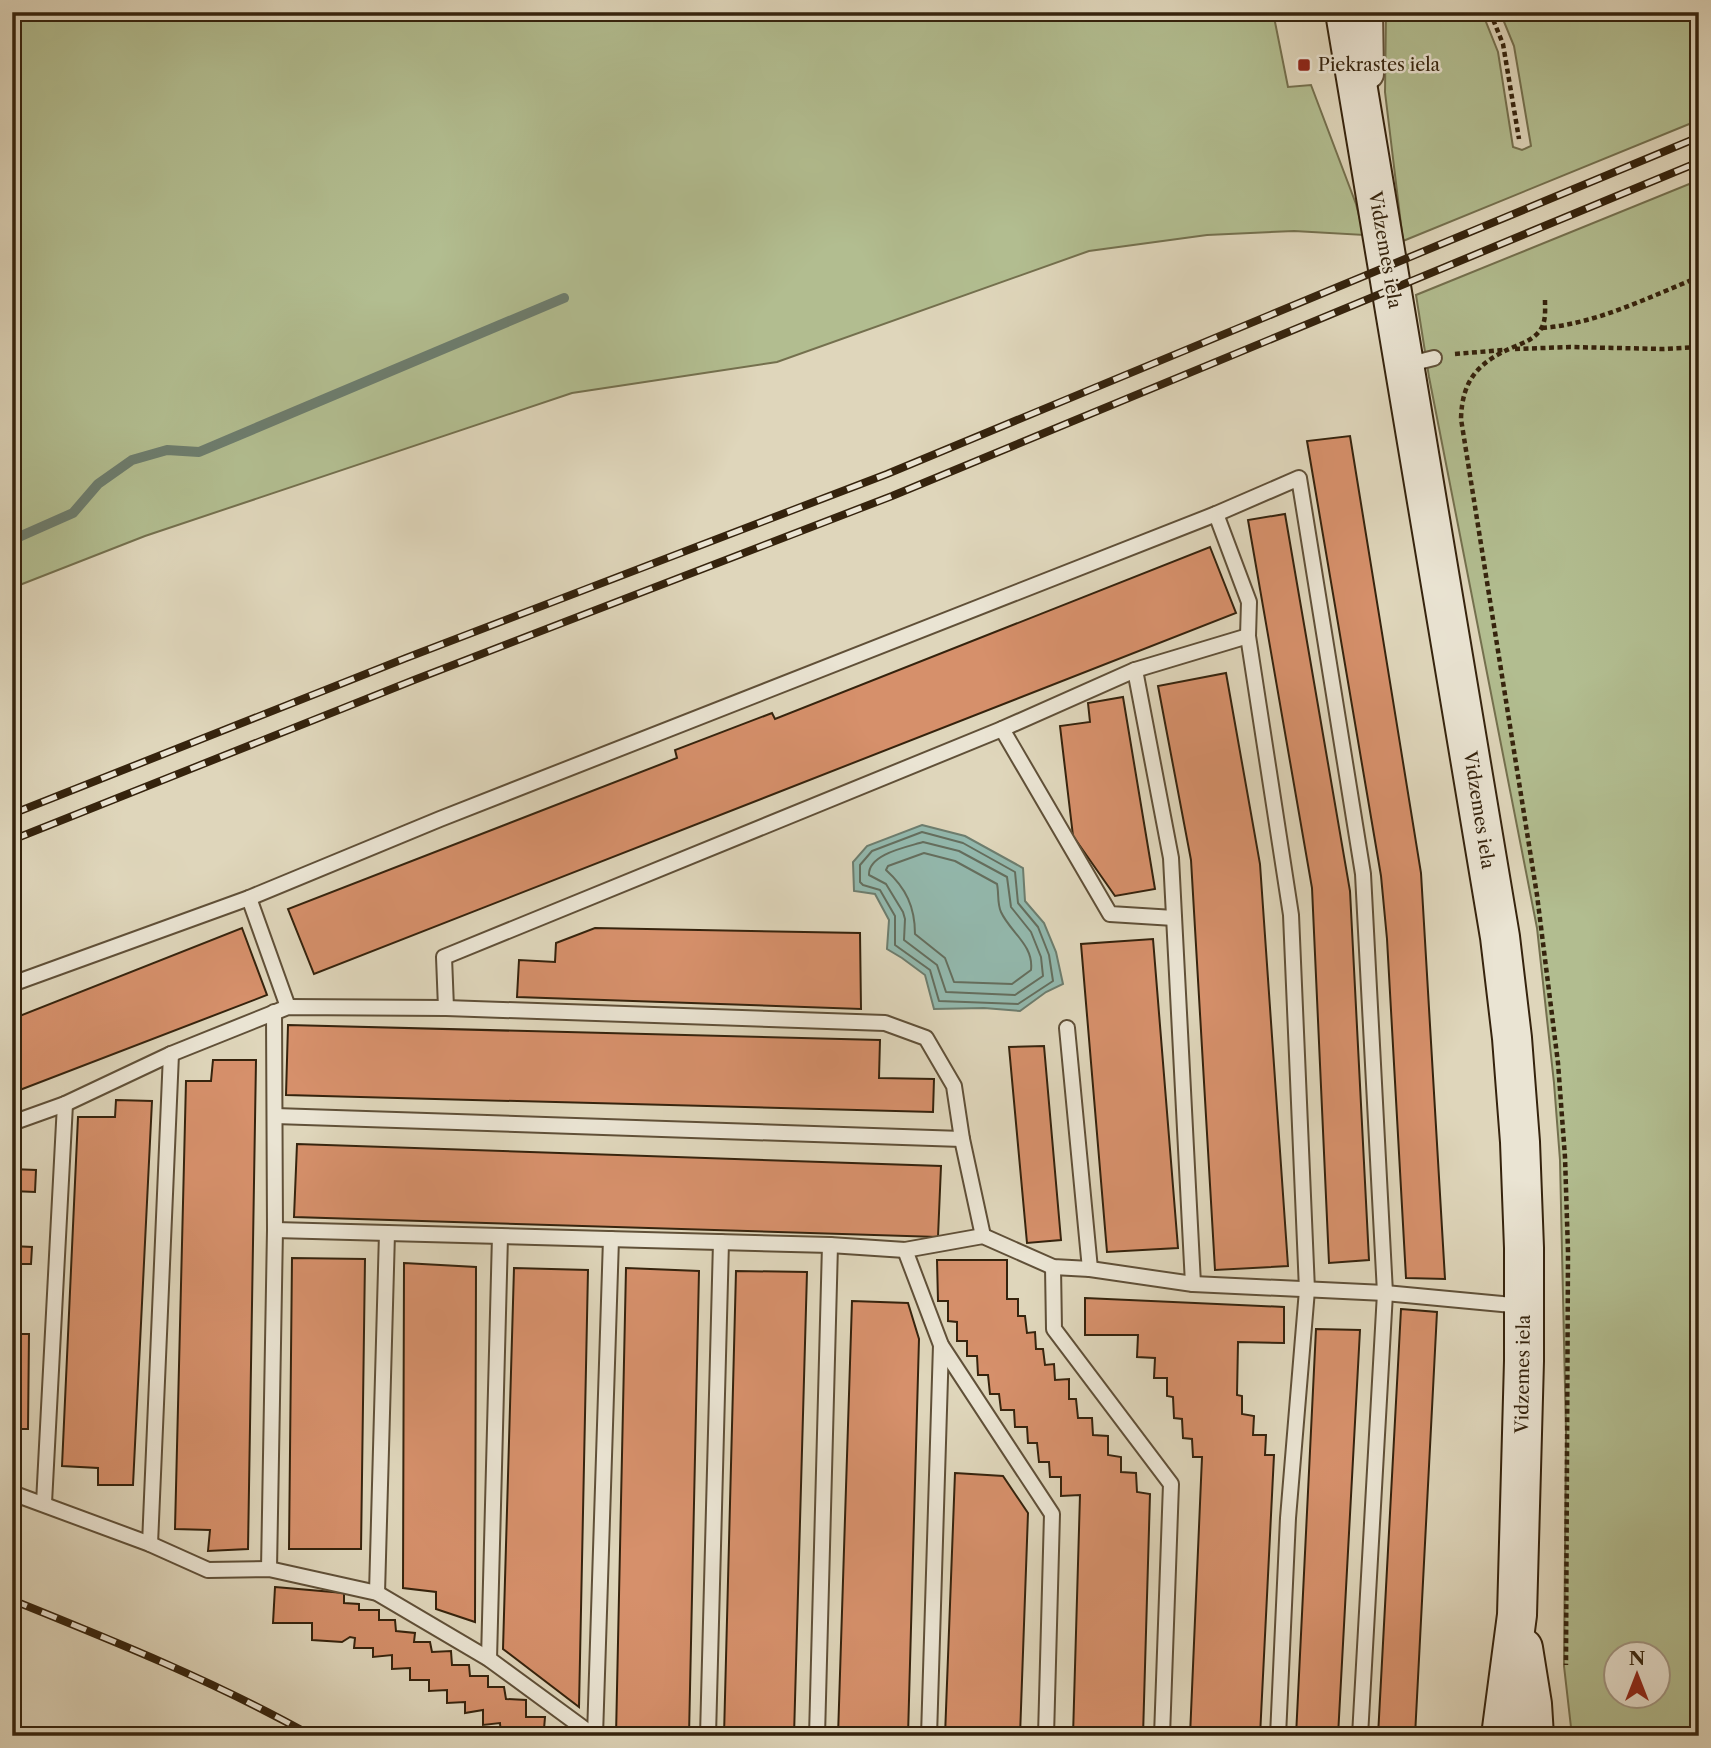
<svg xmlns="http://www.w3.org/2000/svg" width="1711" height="1748" font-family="'Libre Caslon Text',serif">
	<rect width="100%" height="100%" fill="#dfd6bb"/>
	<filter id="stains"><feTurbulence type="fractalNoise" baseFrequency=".00286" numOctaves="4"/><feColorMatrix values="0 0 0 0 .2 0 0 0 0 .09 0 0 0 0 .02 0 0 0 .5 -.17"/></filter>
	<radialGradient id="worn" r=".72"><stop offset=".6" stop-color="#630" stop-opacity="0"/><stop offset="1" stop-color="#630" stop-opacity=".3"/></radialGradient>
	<!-- green -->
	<g fill="#b2bd90" stroke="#74704e" stroke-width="2" fill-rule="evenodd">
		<polygon points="12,12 1273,12 1288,87 1311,85 1356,204 1364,235 1294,231 1207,235 1089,251 777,362 572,393 145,536 12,588"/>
		<polygon points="1386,12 1482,12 1498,52 1513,147 1522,150 1531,146 1514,46 1500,12 1699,12 1699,120 1403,241 1385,92"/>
		<path d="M1699,180V1736H1572L1564,1666L1566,1432L1560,1160L1554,1083L1537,928L1429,377L1416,295ZM1616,1654H1658V1696H1616Z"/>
	</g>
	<!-- water -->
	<polygon fill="#93b9ae" stroke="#6d7d6e" stroke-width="2" points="922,825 965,836 1023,868 1025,901 1044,923 1056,952 1063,984 1046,992 1020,1011 984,1008 934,1009 925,975 902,958 887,949 889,920 875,894 854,891 853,862 867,846"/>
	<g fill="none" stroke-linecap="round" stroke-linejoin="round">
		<!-- shore -->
		<g stroke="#646e5e" stroke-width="2">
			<polygon points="922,832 963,843 1015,872 1018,903 1038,927 1049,955 1053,981 1018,1004 939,1001 930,970 895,945 895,916 880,890 863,885 860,882 860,865 872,851"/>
			<path d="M923,842L959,851L1007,877L1011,907L1031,932L1041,957L1043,976L1015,995L946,992L937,965L904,940L905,919L903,912L886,884L869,875C868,854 907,847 923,842Z"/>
			<path d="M924,853L955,861L997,884C999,893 997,903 1001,912C1010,932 1034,945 1031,970L1012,984L954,982L945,958L915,934C915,907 906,888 886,870L888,866Z"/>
		</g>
		<!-- stream -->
		<polyline stroke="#6d7d6e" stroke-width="10" points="12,540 73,513 98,484 132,460 167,450 199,452 564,298"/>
	</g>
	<!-- building -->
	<g fill="#d6906b" stroke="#35230d" stroke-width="2">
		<polygon points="1350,436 1421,873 1445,1279 1406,1278 1387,939 1381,876 1307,441"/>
		<polygon points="1285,514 1350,891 1369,1260 1329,1263 1312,888 1248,520"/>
		<polygon points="1210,547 1236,613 314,974 288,909 677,758 675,750 772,713 775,719"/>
		<polygon points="1226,673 1260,864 1288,1266 1215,1270 1191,860 1158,686"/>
		<polygon points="1123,697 1155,889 1115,896 1073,836 1060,726 1090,722 1088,703"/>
		<polygon points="242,928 267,995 12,1093 12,1019"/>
		<polygon points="595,928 860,933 861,1009 517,997 519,960 555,962 556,943"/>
		<polygon points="1153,939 1178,1248 1107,1252 1081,944"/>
		<polygon points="288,1025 880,1040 879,1078 934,1079 933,1112 286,1095"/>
		<polygon points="1044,1046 1061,1240 1027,1243 1009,1047"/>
		<polygon points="213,1060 256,1060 248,1549 208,1551 210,1530 175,1529 186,1081 211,1081"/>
		<polygon points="116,1100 152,1101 133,1485 98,1485 98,1468 62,1466 78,1117 115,1117"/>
		<polygon points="297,1144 941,1166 938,1237 294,1217"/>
		<polygon points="12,1169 36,1170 35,1192 12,1191"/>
		<polygon points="12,1246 32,1247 31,1264 12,1264"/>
		<polygon points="292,1258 365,1259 361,1549 289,1549"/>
		<polygon points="937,1260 1007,1260 1007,1299 1018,1299 1018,1316 1025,1316 1027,1333 1035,1332 1036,1349 1043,1349 1045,1365 1054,1364 1055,1380 1069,1379 1069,1399 1076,1399 1078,1418 1092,1418 1093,1435 1108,1436 1108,1455 1121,1457 1121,1472 1136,1473 1137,1492 1150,1494 1143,1736 1073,1736 1080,1495 1061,1496 1061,1477 1050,1477 1049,1462 1039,1462 1037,1443 1028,1443 1027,1427 1015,1427 1014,1410 1001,1410 999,1394 990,1394 988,1375 978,1375 977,1356 967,1356 967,1341 957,1341 957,1322 948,1321 948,1301 938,1301"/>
		<polygon points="404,1263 476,1267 475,1622 436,1609 436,1592 403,1588"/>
		<polygon points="514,1268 588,1270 579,1707 503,1649"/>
		<polygon points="626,1268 699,1271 689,1736 616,1736"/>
		<polygon points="736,1271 807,1272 794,1736 724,1736"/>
		<polygon points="1085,1298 1284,1307 1284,1343 1238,1342 1237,1395 1242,1396 1242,1414 1254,1416 1253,1435 1266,1435 1265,1455 1274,1455 1260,1736 1190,1736 1202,1457 1193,1457 1192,1439 1183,1438 1182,1419 1174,1418 1173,1397 1167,1396 1167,1378 1154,1378 1155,1358 1137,1357 1138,1335 1085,1335"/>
		<polygon points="852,1301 908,1303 919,1339 908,1736 838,1736"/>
		<polygon points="1401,1309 1437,1312 1415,1736 1378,1736"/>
		<polygon points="1316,1329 1360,1330 1338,1736 1296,1736"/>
		<polygon points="12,1334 29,1334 28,1429 12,1429"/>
		<polygon points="955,1473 1003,1476 1028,1513 1020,1736 945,1736"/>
		<polygon points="275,1587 344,1593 344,1603 359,1604 359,1610 379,1610 379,1620 395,1620 396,1631 415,1633 414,1642 430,1642 432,1652 451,1651 452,1665 469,1665 470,1676 488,1676 488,1687 504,1687 506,1699 526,1700 526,1717 545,1717 544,1729 560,1731 560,1736 501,1735 500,1723 483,1725 483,1710 465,1713 465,1702 447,1703 447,1690 429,1691 429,1680 410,1680 410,1668 392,1669 392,1655 373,1657 373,1648 354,1648 355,1638 350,1637 342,1642 312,1640 312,1623 273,1623"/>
	</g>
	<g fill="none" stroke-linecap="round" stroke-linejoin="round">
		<defs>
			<g id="lane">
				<polyline points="1406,365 1434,358"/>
				<polyline points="1216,514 1249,602 1248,636 1291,915 1307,1290 1288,1518 1278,1736"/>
				<polyline points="1135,670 1171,858 1193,1284"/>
				<polyline points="1002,729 1110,914 1174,918"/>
				<polyline points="249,898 288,1007"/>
				<polyline points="12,984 249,898 440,819 1216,514 1299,478 1363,874 1385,1293 1360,1736"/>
				<polyline points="446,1008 444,957 1002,729 1135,670 1248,636"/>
				<polyline points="1067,1028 1090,1269"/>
				<polyline points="275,1116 962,1139"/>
				<polyline points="12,1123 65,1104 171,1054 288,1007 446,1008 885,1023 926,1038 954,1086 962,1139 983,1236"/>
				<polyline points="275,1230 830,1245 905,1250 983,1236 1053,1267 1090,1269 1193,1284 1385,1293 1523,1306"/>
				<polyline points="905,1250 941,1345 1052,1514 1046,1736"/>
				<polyline points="1053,1267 1054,1329 1171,1484 1162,1736"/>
				<polyline points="12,1493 150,1544 208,1570 269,1569 377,1593 489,1659 594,1736"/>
				<polyline points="44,1503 65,1104"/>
				<polyline points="150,1544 171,1054"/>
				<polyline points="269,1569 275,1230 274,1012"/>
				<polyline points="377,1593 387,1233"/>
				<polyline points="489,1659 500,1236"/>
				<polyline points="595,1736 611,1239"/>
				<polyline points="708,1736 721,1242"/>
				<polyline points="817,1736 830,1245"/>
				<polyline points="929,1736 941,1345"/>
			</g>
			<polyline id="street" points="1368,12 1369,74"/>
			<g id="secondary">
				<polyline points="1345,12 1500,937 1512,1038 1520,1142 1524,1248 1524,1361 1517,1615 1501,1736"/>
				<polyline points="1523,1648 1532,1704 1534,1736"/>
			</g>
		</defs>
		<!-- lane casing -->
		<use href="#lane" stroke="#605038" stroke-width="18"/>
		<!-- street casing -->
		<use href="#street" stroke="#605038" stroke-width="32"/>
		<!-- secondary casing -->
		<use href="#secondary" stroke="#35230d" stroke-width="42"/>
		<!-- path -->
		<g stroke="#35230d" stroke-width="4.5" stroke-dasharray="5 3.5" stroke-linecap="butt">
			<polyline points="1490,12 1503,44 1519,139"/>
			<path d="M1545,300C1545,309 1546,319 1542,327C1537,337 1526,342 1516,346C1480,361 1462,378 1461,419L1537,895L1558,1063L1565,1157L1568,1252L1566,1665"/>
			<path d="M1542,328C1596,324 1649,297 1699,277"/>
			<polyline points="1515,349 1570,347 1664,349 1699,347"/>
			<polyline points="1455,354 1503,350"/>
		</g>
		<!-- lane -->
		<use href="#lane" stroke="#eae4d3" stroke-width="14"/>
		<!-- street -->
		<use href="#street" stroke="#eae4d3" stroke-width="28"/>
		<!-- secondary -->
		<use href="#secondary" stroke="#eae4d3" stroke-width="38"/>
		<defs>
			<g id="rail">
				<polyline points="12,814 406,658 887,474 1699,137"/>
				<polyline points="12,840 414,680 892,496 1699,162"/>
				<path d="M12,1600C114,1641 216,1682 312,1736"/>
			</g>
		</defs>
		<!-- rail casing -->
		<use href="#rail" stroke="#35230d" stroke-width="8"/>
		<!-- rail -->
		<use href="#rail" stroke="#eae4d3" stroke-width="5" stroke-dasharray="16" stroke-linecap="butt"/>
	</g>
	<!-- markers -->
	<rect fill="#8f2418" stroke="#eae4d3" stroke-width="2.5" x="1297" y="58" width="14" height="14" rx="3.5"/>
	<g text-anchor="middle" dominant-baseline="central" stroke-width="5" stroke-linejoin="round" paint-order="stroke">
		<!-- poi labels -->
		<g font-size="18" fill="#35230d" stroke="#eae4d3" text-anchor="start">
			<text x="1318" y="65">Piekrastes iela</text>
		</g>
		<!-- street labels -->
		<g font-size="18" fill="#35230d" stroke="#eae4d3">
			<text transform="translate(1385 250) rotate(80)">Vidzemes iela</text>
			<text transform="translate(1479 810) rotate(81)">Vidzemes iela</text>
			<text transform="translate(1523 1374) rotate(-89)">Vidzemes iela</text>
		</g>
	</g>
	<!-- margin -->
	<rect width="1711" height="1748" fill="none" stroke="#dfd6bb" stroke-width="42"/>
	<rect x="14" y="14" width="1683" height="1720" fill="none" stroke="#35230d" stroke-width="3.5"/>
	<rect x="21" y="21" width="1669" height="1706" fill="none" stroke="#35230d" stroke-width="2"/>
	<!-- north arrow -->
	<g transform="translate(1637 1675)"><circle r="33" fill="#eae4d3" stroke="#a29784" stroke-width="2"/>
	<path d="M0-5L12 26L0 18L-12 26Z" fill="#8f2418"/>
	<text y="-10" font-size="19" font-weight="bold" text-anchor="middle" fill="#35230d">N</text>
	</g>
	<rect width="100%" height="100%" filter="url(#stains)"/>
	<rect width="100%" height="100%" fill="url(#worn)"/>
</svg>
